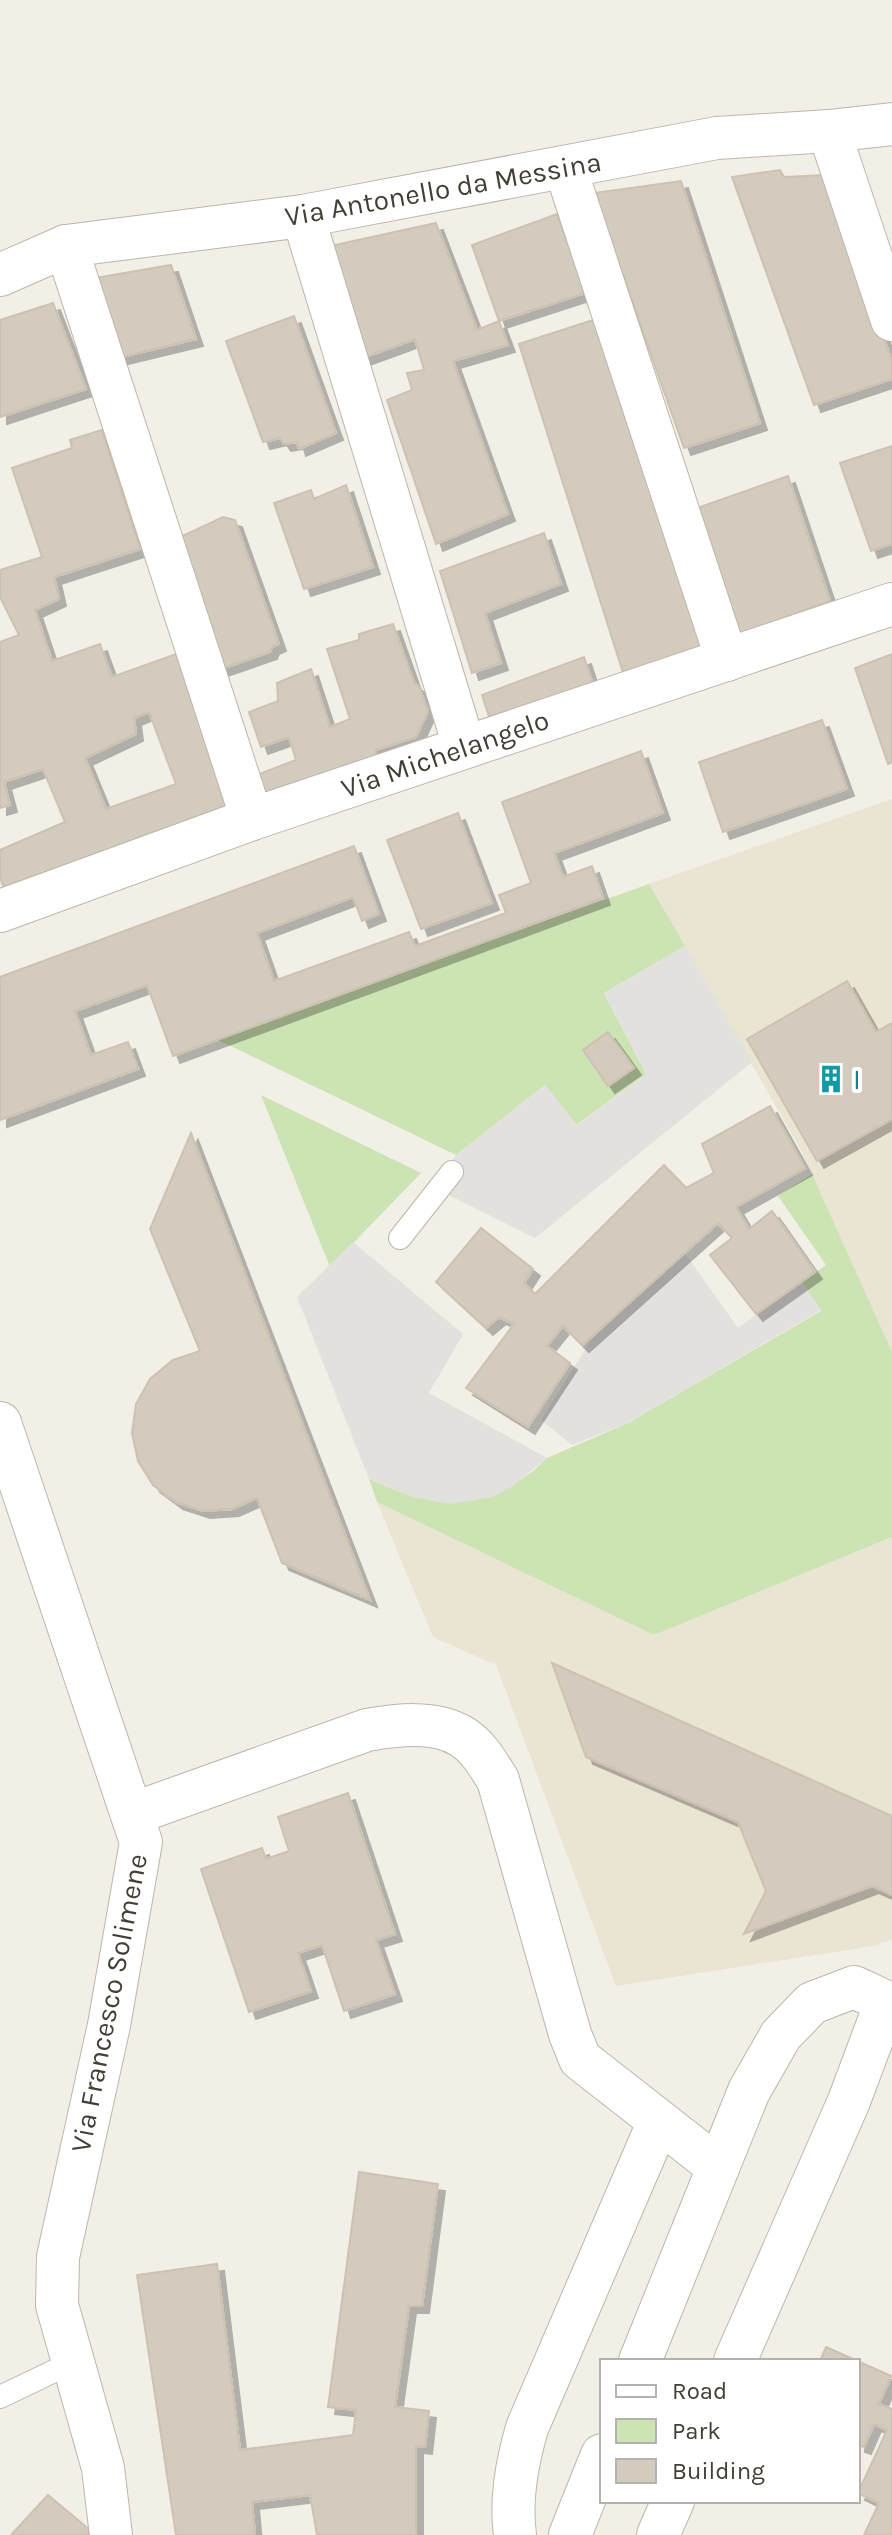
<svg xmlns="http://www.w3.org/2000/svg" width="892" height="2535" font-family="Karla,sans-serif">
	<defs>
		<filter id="shadow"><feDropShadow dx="7" dy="7" stdDeviation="0" flood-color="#0004"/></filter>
	</defs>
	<rect width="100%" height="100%" fill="#f2efe7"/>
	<!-- education -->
	<g fill="#eae4d2">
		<polygon points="892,799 892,1352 802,1152 649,884"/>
		<polygon points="377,1502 654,1635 892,1537 892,1939 874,1946 616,1986 496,1665 433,1637"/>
	</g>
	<!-- green -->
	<g fill="#cce3b3">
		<polygon points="649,884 685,946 604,993 646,1074 576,1125 545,1085 456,1155 214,1038"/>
		<polygon points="261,1095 421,1173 330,1267"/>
		<polygon points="812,1174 892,1352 892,1537 654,1635 377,1502 369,1479 413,1497 493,1497 532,1472 547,1458 628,1423 821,1311 802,1282 826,1265 778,1196"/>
	</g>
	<!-- parking -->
	<g fill="#e3e1de">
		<polygon points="685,946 752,1062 535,1238 431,1186 456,1155 545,1085 577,1125 646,1074 604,993"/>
		<polygon points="353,1242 463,1334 429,1393 547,1458 511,1487 493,1497 450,1504 413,1497 369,1479 297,1297"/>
		<polygon points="684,1252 738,1328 802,1282 821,1310 628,1423 572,1445 541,1420 591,1340"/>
	</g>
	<!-- building -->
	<g fill="#d3cbbd" stroke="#cdc2b1" stroke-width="2" fill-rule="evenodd" filter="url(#shadow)">
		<polygon points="780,170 784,177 825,175 892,361 892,379 814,405 732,177"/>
		<polygon points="681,181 760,423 684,448 594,193"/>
		<polygon points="557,214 568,245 576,244 591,291 499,321 472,245"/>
		<polygon points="436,223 477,330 499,321 508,345 453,361 508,514 436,544 387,400 412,390 407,373 424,370 415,339 363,358 326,247"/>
		<polygon points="171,265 196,339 117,358 84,280"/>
		<polygon points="53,303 86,389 0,417 0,320"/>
		<polygon points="294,316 336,433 299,449 297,442 284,444 280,438 263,442 226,341"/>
		<polygon points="596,319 701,646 624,676 519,344"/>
		<path d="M102,430L140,549L54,577L59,599L35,610L52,661L100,644L112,677L182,652L239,819L6,894L0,877V850L65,822L43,769L4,782L10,805L0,808V642L19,635L0,597V570L42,557L12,468L72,448L70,440ZM149,712L176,784L106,809L85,758L136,734L134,718Z"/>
		<polygon points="892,446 892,544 871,551 840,463"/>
		<polygon points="788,476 830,601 739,634 697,508"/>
		<polygon points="346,485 373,567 304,589 274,503 311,490 314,499"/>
		<polygon points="223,517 235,520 279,644 272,647 270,652 215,671 174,540"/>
		<polygon points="544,533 561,584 485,613 501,663 472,673 440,571"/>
		<polygon points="393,624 414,683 419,687 428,711 416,737 376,750 376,756 342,766 344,778 269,809 259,774 296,760 289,737 261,747 249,712 278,701 277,683 311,669 330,727 350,719 327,649 359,640 359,634"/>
		<polygon points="892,654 892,762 888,764 855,668"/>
		<polygon points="584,657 595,690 493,729 482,695"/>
		<polygon points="822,720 847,789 723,832 699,762"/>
		<polygon points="641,751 663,813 554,853 563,877 592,866 603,898 173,1056 147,985 75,1011 91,1055 128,1042 138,1069 0,1120 0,977 354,846 379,914 362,921 353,897 257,933 274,981 409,932 415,946 506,913 499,895 531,883 502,802"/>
		<polygon points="458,813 492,903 421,929 387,840"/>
		<polygon points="847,981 876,1032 892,1023 892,1119 817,1161 747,1039"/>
		<polygon points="608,1032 634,1068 608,1086 583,1050"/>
		<polygon points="770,1106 805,1168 736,1207 749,1229 772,1211 815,1272 756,1314 710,1255 732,1238 718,1223 582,1345 563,1326 547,1346 570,1363 528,1427 466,1388 514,1324 499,1317 486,1328 436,1282 481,1228 533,1269 524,1283 535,1294 664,1165 686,1188 714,1173 702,1144"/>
		<polygon points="191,1133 370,1600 282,1563 257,1498 232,1509 203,1511 176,1502 153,1485 138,1461 132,1433 136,1404 150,1379 173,1360 200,1351 150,1229"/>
		<polygon points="552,1663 892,1816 892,1895 872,1886 744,1934 766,1891 738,1822 586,1757"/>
		<polygon points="348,1793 395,1934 376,1940 395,1994 344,2011 322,1945 298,1953 311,1991 249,2012 201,1869 262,1848 266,1859 289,1851 278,1817"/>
		<polygon points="359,2172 438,2184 422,2306 409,2306 395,2407 429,2411 425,2447 416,2446 416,2535 317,2535 310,2495 252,2502 255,2535 176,2535 137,2275 217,2264 240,2450 353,2435 356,2410 328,2407"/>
		<polygon points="826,2347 891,2376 879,2404 892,2409 892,2535 864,2535 879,2503 858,2493 887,2430 874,2424 864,2447 858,2445 858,2361 820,2361"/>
		<polygon points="48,2495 96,2535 11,2535"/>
	</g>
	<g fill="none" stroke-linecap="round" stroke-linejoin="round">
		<defs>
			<g id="lane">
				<polyline points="400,1238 452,1172"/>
				<polyline points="0,2397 73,2362"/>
			</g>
			<g id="street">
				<polyline points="829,131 892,320"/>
				<polyline points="565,167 727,660"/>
				<polyline points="303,216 464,746"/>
				<polyline points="66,246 252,819"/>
				<polyline points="0,275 66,246 303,216 717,138 829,131 892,124"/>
				<polyline points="0,911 252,819 892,604"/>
				<polyline points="0,1423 141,1842 109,2025 58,2257 57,2305 103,2468 111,2535"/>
				<path d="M132,1814L367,1730C396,1725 434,1720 461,1736C478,1746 488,1764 498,1780L570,2034L580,2059L718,2167"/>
				<polyline points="640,2361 749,2091 781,2035 812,2003 854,1987 886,2002 849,2101 735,2361"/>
				<path d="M515,2535C510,2499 517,2463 527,2428L659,2121"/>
				<polyline points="570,2535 602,2455"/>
				<polyline points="658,2535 673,2501"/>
			</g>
		</defs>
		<!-- lane casing -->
		<use href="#lane" stroke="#bdb6aa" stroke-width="24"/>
		<!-- street casing -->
		<use href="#street" stroke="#bdb6aa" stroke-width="44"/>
		<!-- lane -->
		<use href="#lane" stroke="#fff" stroke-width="22"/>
		<!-- street -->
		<use href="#street" stroke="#fff" stroke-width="42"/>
	</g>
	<!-- icons -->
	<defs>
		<symbol id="building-bare" viewBox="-9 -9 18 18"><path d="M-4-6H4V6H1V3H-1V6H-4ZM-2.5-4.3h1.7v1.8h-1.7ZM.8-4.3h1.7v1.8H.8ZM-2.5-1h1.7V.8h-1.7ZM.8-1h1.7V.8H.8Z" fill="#0f9aa8" stroke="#fff" stroke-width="2.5" paint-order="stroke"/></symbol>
	</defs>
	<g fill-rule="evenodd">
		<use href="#building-bare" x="811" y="1059" width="40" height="40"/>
	</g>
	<g text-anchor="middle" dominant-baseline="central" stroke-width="8" stroke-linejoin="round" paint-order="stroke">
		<!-- street labels -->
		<g font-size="28" fill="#443f36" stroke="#fff">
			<text transform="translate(443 189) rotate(-10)">Via Antonello da Messina</text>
			<text transform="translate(445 754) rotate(-19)">Via Michelangelo</text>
			<text transform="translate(109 2003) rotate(-79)">Via Francesco Solimene</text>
		</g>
		<!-- culture labels -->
		<g font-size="28" fill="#0d838f" stroke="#fff" text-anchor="start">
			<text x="853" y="1079">I</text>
		</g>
	</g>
	<!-- legend -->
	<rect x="600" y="2359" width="260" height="144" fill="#ffffff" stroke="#b4b2af" stroke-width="2"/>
	<rect x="616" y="2385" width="40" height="12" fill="#ffffff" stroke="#b4b2af" stroke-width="2"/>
	<text x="672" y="2399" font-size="24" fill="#443f36">Road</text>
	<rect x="616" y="2419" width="40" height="24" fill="#cce3b3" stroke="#b4b2af" stroke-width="2"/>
	<text x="672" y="2439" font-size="24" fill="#443f36">Park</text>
	<rect x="616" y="2459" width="40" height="24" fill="#d3cbbd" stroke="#b4b2af" stroke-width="2"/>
	<text x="672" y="2479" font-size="24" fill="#443f36">Building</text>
</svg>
